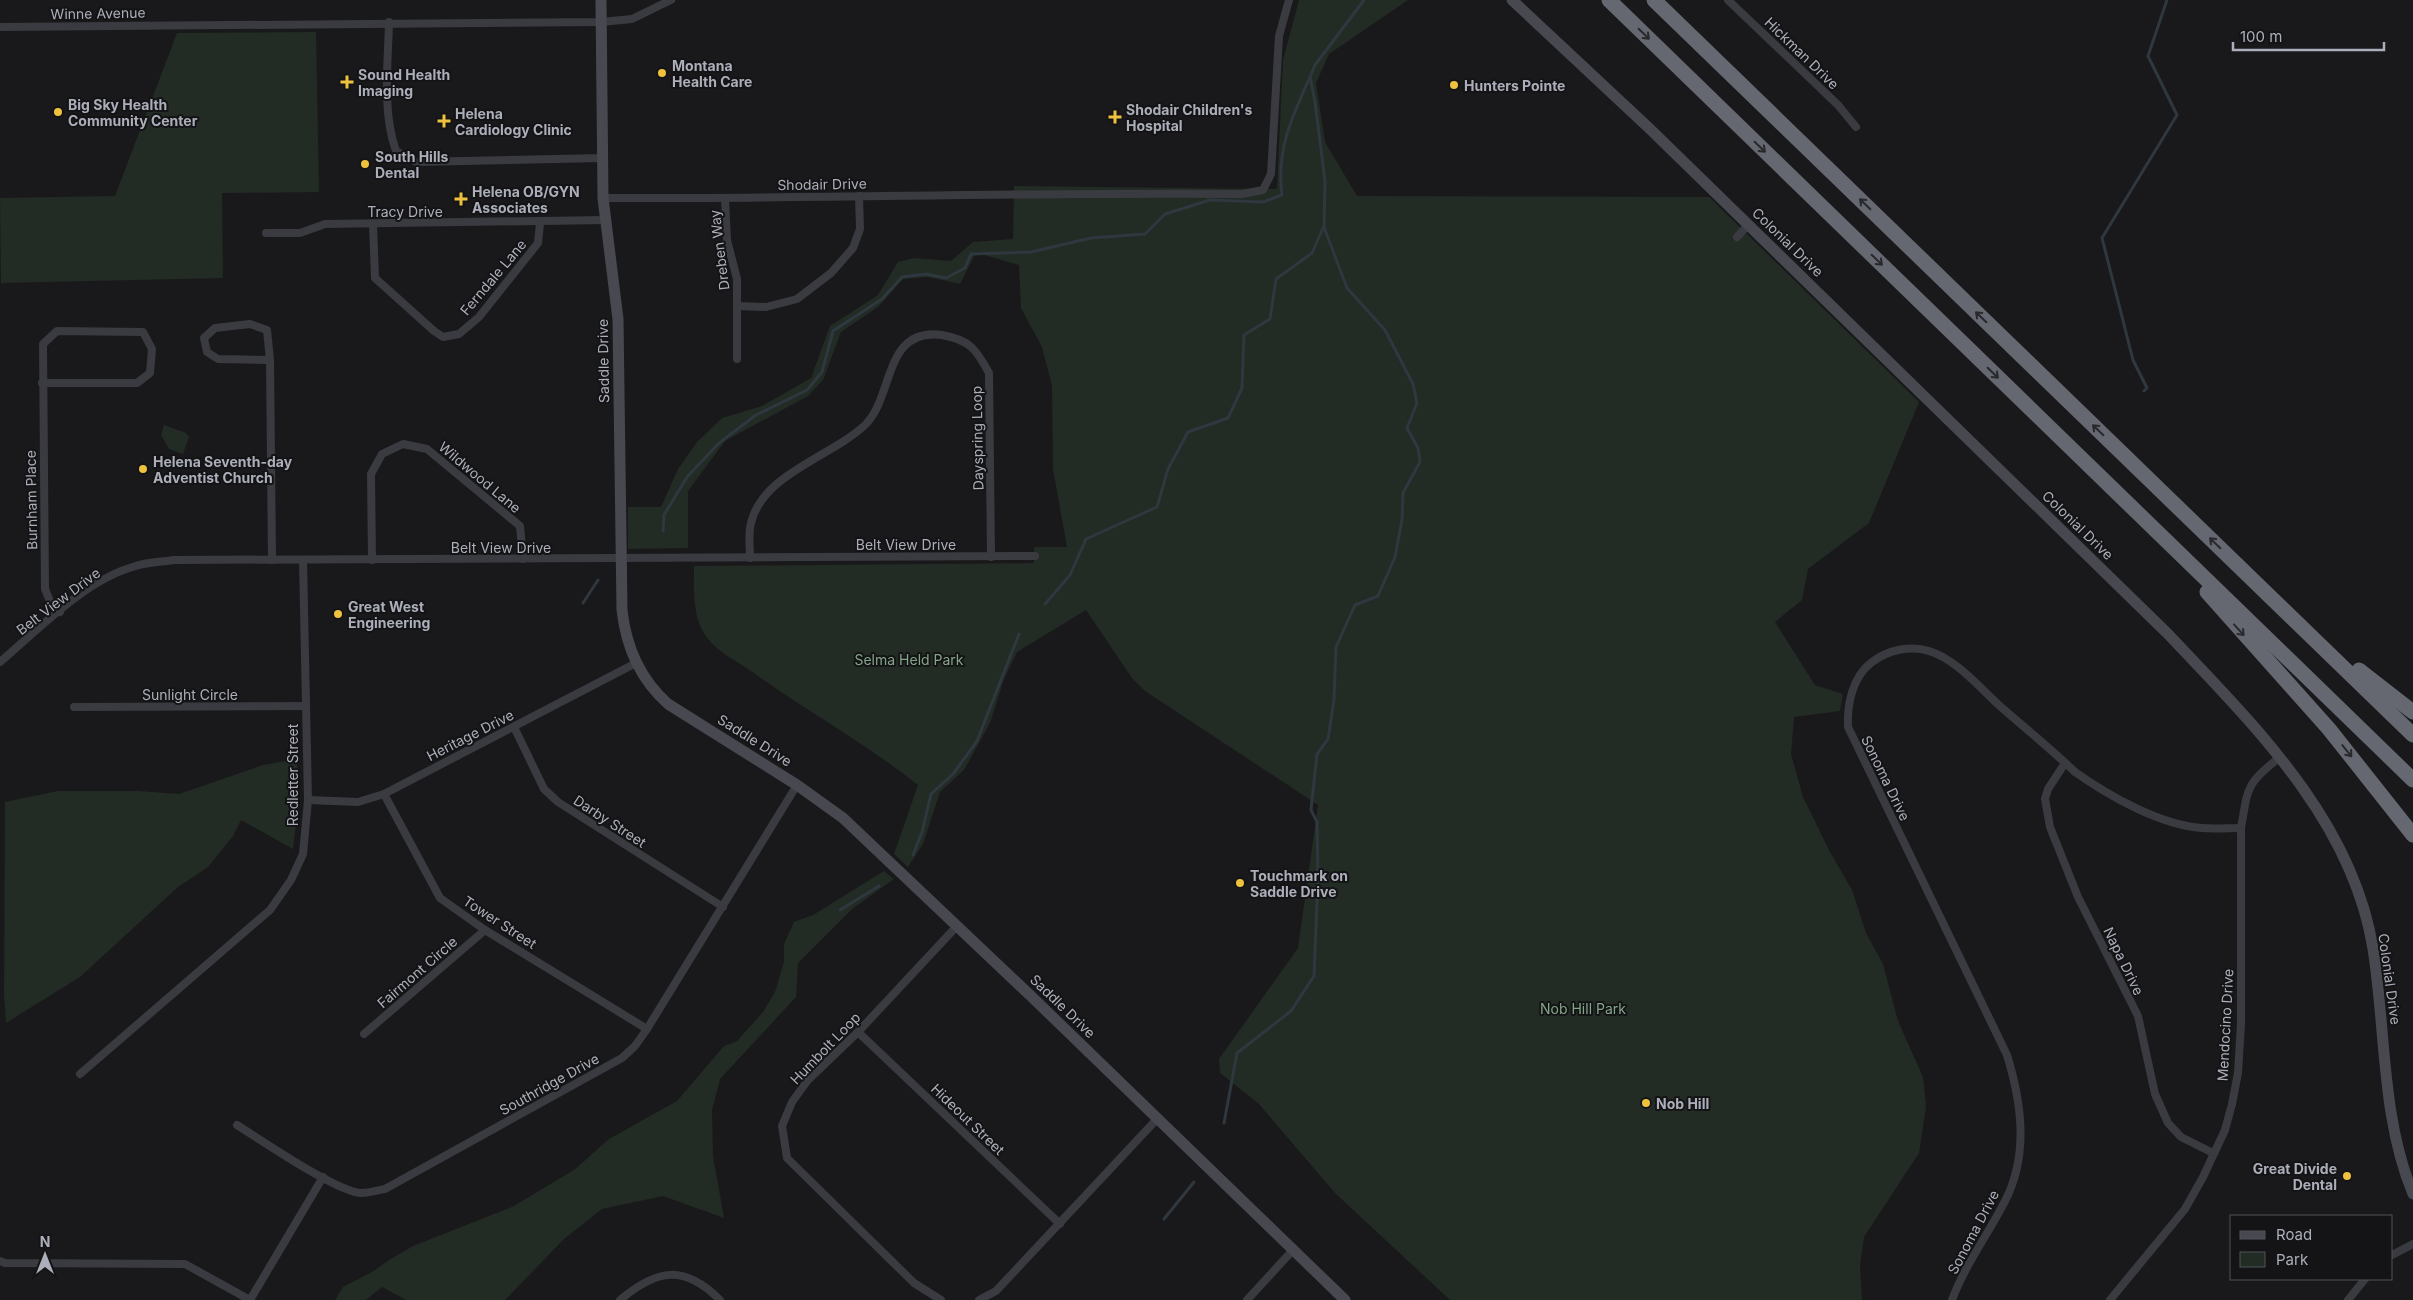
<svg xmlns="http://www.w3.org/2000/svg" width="2413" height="1300" font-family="Inter,sans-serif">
	<rect width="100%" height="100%" fill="#19191b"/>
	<!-- green -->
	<g fill="#232b25">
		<path d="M1299,0H1408L1329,54L1316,83L1325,142L1357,196L1709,197L1919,402L1869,523L1808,569L1802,600L1775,622L1815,685L1843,694L1840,711L1794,717L1791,754L1803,797L1830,852L1852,890L1866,933L1883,964L1898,1021L1923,1077L1926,1107L1919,1153L1864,1237L1860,1265L1862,1300H1450L1335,1193L1258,1103L1220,1073L1219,1059L1298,948L1318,805L1145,691L1132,678L1086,610L1017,652L1004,679L990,723L964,770L940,792L923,844L908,867L894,854L918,785C865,743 806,711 751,671C738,662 718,652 708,639C692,619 694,591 694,566L1034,563V547H1067L1053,469L1052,386L1042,347L1021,308L1019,265L981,254L974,256L960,284L928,277L903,279L878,307L841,332L823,380L808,396L725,441L688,491V548L628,549V507H661L678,469L697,442L722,418L762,406L811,378L830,326L878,295L898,262L914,258L951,261L973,242L1013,239L1014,186L1277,189L1283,60Z"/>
		<polygon points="316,32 319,192 222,193 223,278 1,283 0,198 115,196 177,33"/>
		<polygon points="164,425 186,433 189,437 183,454 169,449 161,435"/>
		<polygon points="297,759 297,815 293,849 241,820 233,836 208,867 178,887 80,977 6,1023 4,996 5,802 58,791 138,791 179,794 263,765"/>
		<polygon points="884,871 894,879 852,909 798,963 796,997 720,1079 712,1110 713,1156 724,1218 663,1196 602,1209 564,1239 505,1300 406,1300 382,1287 366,1300 335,1300 343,1287 372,1272 389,1260 413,1246 512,1207 574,1170 609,1139 677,1101 724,1046 737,1041 763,1012 775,992 784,962 784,944 794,922 813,915"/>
	</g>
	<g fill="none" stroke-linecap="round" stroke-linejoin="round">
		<!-- stream -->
		<g stroke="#2f373f" stroke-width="3">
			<polyline points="2144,391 2147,388 2133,360 2102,238 2177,115 2148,56 2167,0"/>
			<path d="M663,531L664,515L687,477L719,443L756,415L807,390L822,372L833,331L882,299L902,277L926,274L946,278L965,268L971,254L1031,252L1091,238L1145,234L1165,214L1210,200L1263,202L1282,195C1276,150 1292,117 1310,77"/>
			<polyline points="583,603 598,580"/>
			<polyline points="1045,604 1070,575 1086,539 1157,507 1168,469 1188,432 1228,418 1242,388 1244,335 1270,319 1276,279 1312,253 1323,228"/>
			<polyline points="913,855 922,832 931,794 953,774 977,741 1019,634"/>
			<polyline points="840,910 879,886"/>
			<polyline points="1224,1123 1237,1053 1291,1011 1314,976 1318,878 1317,822 1311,810 1317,754 1328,739 1334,700 1336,647 1355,605 1378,596 1395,557 1402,520 1403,493 1420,462 1418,448 1407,428 1417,403 1413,384 1385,330 1347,288 1324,227 1325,181 1315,102 1310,77 1315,65 1364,0"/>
			<polyline points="1164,1219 1194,1182"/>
		</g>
		<!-- street -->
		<g stroke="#3a3b40" stroke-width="8">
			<polyline points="1728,0 1838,105 1856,127"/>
			<path d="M389,22C388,64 382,112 396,151L416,162L603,158"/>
			<polyline points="0,27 601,22 632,19 671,0"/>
			<path d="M603,198C816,199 1029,192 1242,194L1263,190L1271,174L1279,36L1289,0"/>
			<polyline points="725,198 727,240 737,279 737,359"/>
			<polyline points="373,224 375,278 434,331 443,337 459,334 479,317 538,243 540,223"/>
			<polyline points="266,233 300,233 325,224 605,220"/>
			<polyline points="1737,237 1748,225"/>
			<polyline points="737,306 766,307 797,299 831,273 853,248 860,229 859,196"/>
			<polyline points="270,360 218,359 207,352 204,338 215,328 250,324 267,330 270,360 272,560"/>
			<polyline points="42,383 137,383 150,373 152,349 143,332 57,331 43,344 45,589 50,601 60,612"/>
			<path d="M750,558C750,547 748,534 751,523C763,473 832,457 866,424C894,395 884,327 942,335C970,340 976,349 989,373L991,557"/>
			<polyline points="372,560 371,474 382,454 403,444 427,449 520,526 523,559"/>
			<path d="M0,662C39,629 86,579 136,566C148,562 162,562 174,560L1035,556"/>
			<polyline points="74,707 305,706"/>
			<polyline points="514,727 544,789 558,802 723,907"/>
			<polyline points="2065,763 2048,789 2045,799 2050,827 2078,897 2138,1016 2155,1094 2168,1123 2181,1137 2213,1153"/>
			<polyline points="384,794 440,898 485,930 647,1029"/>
			<polyline points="308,800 358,802 384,794 636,663"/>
			<polyline points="858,1032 1060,1224"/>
			<polyline points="364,1034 485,930"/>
			<polyline points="80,1074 270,910 291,880 303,854 308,800 303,560"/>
			<path d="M237,1125C261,1140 338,1193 362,1193C370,1193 378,1190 385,1189L622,1058L635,1046L647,1029L797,785"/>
			<polyline points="2392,1255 2413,1244"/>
			<polyline points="0,1261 5,1263 185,1264 250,1300"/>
			<polyline points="250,1300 323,1177"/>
			<path d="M620,1300C657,1269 684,1264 720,1300"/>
			<polyline points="941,1300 914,1283 787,1158 782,1126 792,1102 808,1080 858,1032 957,926"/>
			<polyline points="979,1300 996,1291 1157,1119"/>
			<polyline points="1247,1300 1293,1250"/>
			<path d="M1952,1300C1965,1265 1987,1236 2004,1203C2029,1156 2022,1104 2007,1055L1848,727C1847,705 1852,677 1872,662C1888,650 1910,645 1929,651C1956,659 1980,688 2001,707C2025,728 2051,749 2075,772C2109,796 2160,825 2202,828C2215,829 2228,828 2241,828"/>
			<path d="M2110,1300L2185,1209L2203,1177L2225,1130L2232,1104L2238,1073L2241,1024V828C2248,789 2245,784 2279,758"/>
			<polyline points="2348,1300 2365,1279"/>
		</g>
		<!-- secondary -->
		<g stroke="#484950" stroke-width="11">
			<path d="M601,0L603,198L618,319L622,610C626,647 640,679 668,704L797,785L843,818L1034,999L1345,1300"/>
			<path d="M1512,0L1650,129L2168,634C2253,724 2353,821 2373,949C2386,1030 2381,1117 2413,1194"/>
		</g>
		<!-- highway -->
		<g stroke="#666871" stroke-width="15">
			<polyline points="1609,0 2413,780"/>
			<polyline points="1654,0 2413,735"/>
			<polyline points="2207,592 2329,729 2413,835"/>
			<polyline points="2359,670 2413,712"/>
		</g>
	</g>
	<!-- one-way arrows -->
	<defs><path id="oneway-shaft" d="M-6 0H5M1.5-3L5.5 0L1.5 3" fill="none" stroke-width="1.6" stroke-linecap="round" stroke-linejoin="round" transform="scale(1.25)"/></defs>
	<g stroke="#28292d">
		<use href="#oneway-shaft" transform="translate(1644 34) rotate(44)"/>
		<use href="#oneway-shaft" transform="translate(1760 147) rotate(44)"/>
		<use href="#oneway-shaft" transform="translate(1865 204) rotate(-136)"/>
		<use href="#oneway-shaft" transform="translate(1877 260) rotate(44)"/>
		<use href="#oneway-shaft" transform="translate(1981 317) rotate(-136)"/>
		<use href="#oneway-shaft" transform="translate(1993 373) rotate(44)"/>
		<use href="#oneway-shaft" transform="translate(2098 430) rotate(-136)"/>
		<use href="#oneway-shaft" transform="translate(2215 543) rotate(-136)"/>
		<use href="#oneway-shaft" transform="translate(2239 630) rotate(48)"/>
		<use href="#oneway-shaft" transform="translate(2347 751) rotate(51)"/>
	</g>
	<!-- markers -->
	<g fill="#efc23d" stroke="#141416" stroke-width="2">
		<circle cx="662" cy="73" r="5"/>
		<path d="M344.5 74.5h5v5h5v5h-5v5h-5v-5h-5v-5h5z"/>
		<circle cx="1454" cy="85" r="5"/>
		<circle cx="58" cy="112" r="5"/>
		<path d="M1112.5 109.5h5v5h5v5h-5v5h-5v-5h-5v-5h5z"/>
		<path d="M441.5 113.5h5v5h5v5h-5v5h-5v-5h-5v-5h5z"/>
		<circle cx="365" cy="164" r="5"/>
		<path d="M458.5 191.5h5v5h5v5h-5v5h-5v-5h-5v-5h5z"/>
		<circle cx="143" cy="469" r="5"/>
		<circle cx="338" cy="614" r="5"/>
		<circle cx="1240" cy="883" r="5"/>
		<circle cx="1646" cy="1103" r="5"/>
		<circle cx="2347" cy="1176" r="5"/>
	</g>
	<g text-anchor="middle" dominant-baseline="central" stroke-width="4" stroke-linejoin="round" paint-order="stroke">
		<!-- street labels -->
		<g font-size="14" fill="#acafba" stroke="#141416">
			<text transform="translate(98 13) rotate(-1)">Winne Avenue</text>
			<text transform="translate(1802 53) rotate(44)">Hickman Drive</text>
			<text transform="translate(822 184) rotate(-1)">Shodair Drive</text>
			<text x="405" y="211">Tracy Drive</text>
			<text transform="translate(1788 242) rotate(44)">Colonial Drive</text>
			<text transform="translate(719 250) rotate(-97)">Dreben Way</text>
			<text transform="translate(493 277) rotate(-50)">Ferndale Lane</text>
			<text transform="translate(603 361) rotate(-91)">Saddle Drive</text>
			<text transform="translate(977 438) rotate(-91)">Dayspring Loop</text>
			<text transform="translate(480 477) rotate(40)">Wildwood Lane</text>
			<text transform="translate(31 500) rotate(-91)">Burnham Place</text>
			<text transform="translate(2078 525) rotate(44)">Colonial Drive</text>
			<text x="906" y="544">Belt View Drive</text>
			<text x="501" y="547">Belt View Drive</text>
			<text transform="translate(58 601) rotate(-37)">Belt View Drive</text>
			<text x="190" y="694">Sunlight Circle</text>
			<text transform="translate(470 735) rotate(-27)">Heritage Drive</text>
			<text transform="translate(755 740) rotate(32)">Saddle Drive</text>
			<text transform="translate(292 775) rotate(-90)">Redletter Street</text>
			<text transform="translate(1886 778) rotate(64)">Sonoma Drive</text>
			<text transform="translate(610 821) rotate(33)">Darby Street</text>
			<text transform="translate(500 922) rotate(33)">Tower Street</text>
			<text transform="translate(2124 961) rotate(64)">Napa Drive</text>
			<text transform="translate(417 972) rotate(-41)">Fairmont Circle</text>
			<text transform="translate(2390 979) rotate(82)">Colonial Drive</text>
			<text transform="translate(1063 1006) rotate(44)">Saddle Drive</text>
			<text transform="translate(2225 1025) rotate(-87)">Mendocino Drive</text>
			<text transform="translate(825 1048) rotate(-46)">Humbolt Loop</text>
			<text transform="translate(549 1084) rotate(-29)">Southridge Drive</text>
			<text transform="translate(968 1119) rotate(44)">Hideout Street</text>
			<text transform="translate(1973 1232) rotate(-62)">Sonoma Drive</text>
		</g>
		<!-- poi labels -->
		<g font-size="14" font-weight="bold" fill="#acafba" stroke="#141416" text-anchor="start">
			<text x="672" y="65">Montana<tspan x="672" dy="16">Health Care</tspan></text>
			<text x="358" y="74">Sound Health<tspan x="358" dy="16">Imaging</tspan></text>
			<text x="1464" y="85">Hunters Pointe</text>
			<text x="68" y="104">Big Sky Health<tspan x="68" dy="16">Community Center</tspan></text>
			<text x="1126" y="109">Shodair Children's<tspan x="1126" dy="16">Hospital</tspan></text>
			<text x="455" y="113">Helena<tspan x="455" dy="16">Cardiology Clinic</tspan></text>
			<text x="375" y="156">South Hills<tspan x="375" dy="16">Dental</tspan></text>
			<text x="472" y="191">Helena OB/GYN<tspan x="472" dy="16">Associates</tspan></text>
			<text x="153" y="461">Helena Seventh-day<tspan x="153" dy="16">Adventist Church</tspan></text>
			<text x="348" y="606">Great West<tspan x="348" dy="16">Engineering</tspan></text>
			<text x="1250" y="875">Touchmark on<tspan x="1250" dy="16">Saddle Drive</tspan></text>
			<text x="1656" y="1103">Nob Hill</text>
			<text x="2337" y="1168" text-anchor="end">Great Divide<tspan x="2337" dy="16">Dental</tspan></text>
		</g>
		<!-- park labels -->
		<g font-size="14" fill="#83a588" stroke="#141416">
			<text x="909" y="659">Selma Held Park</text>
			<text x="1583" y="1008">Nob Hill Park</text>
		</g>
	</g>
	<!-- legend -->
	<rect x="2230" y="1215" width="162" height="65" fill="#141416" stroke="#515258"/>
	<rect x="2240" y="1231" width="25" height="8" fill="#484950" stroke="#515258"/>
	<text x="2276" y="1240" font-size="15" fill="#acafba">Road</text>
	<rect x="2240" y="1252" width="25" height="15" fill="#232b25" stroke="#515258"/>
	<text x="2276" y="1265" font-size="15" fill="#acafba">Park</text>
	<!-- north arrow -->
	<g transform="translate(45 1255)" stroke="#141416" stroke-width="4" paint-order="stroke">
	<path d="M0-4L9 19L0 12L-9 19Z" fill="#acafba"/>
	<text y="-8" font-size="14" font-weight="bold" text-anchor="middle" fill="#acafba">N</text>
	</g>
	<!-- scale -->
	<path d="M2233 42v8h151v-8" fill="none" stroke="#acafba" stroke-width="2.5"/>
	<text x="2240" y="42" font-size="15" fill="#acafba" stroke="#141416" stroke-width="4" paint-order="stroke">100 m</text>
</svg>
